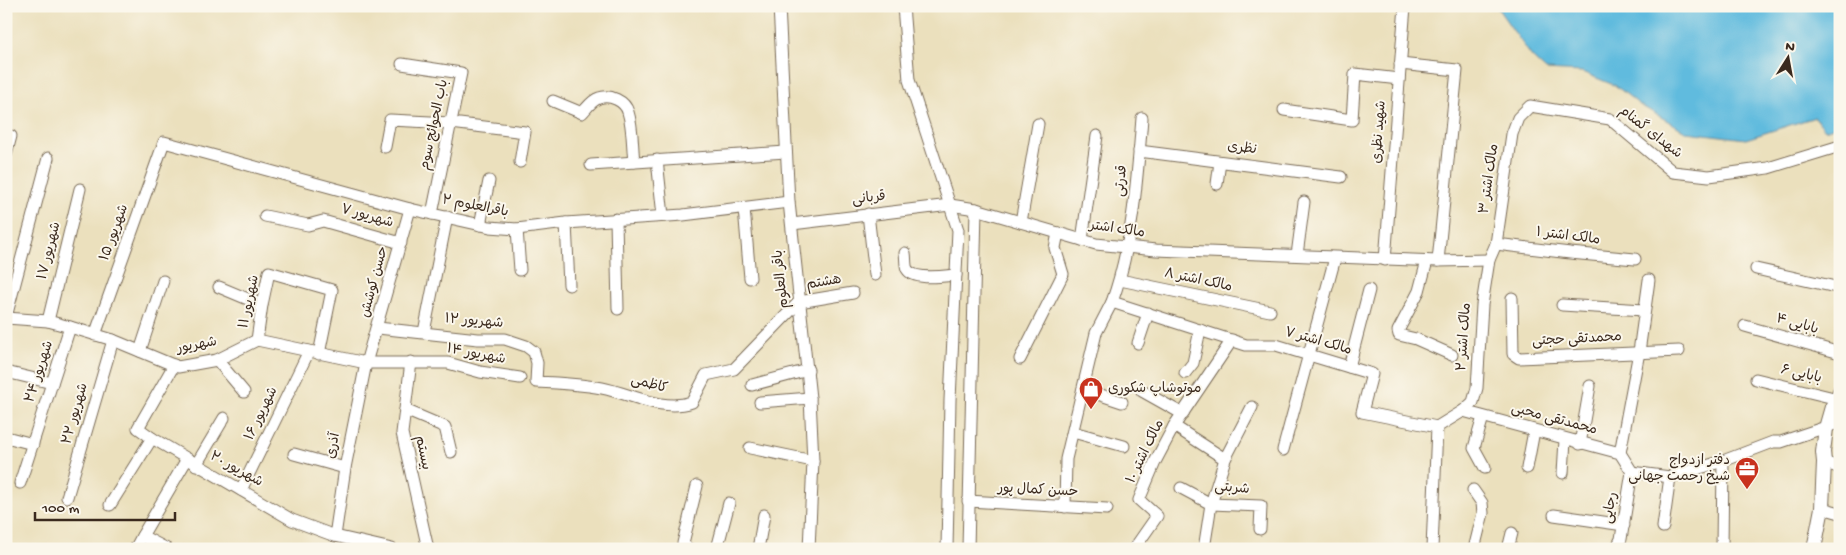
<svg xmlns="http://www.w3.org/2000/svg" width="1846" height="555" font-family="'Gochi Hand','Playpen Sans Arabic',sans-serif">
	<rect width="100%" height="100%" fill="#fbf7ec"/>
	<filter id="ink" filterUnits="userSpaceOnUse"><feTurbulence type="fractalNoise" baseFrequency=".02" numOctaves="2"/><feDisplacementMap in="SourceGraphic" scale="10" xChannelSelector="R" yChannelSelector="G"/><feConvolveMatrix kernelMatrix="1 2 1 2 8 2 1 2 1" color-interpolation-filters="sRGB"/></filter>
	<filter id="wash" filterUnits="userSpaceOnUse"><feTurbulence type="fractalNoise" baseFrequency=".0096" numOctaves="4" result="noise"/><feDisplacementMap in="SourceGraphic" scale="20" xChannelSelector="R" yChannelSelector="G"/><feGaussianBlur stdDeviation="1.12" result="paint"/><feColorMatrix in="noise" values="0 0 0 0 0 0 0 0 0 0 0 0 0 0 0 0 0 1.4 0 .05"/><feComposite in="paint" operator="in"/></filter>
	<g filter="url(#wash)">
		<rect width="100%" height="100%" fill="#ebe0bd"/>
		<!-- water -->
		<polygon fill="#61bbde" stroke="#4e727e" points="1496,6 1840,6 1840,124 1825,130 1815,117 1746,139 1687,132 1640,105 1616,86 1582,72 1546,70 1532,57"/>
	</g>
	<g filter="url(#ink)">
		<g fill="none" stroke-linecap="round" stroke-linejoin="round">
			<defs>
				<g id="minor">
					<polyline points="779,6 789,202 810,398 813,461 809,549"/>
					<polyline points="903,6 909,80 958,230 950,400 947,549"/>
					<polyline points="402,64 461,73 432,214"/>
					<polyline points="1400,64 1457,70 1438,261"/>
					<path d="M553,101L582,113C587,108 592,100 599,98C610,94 625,101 628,112C633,127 632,145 634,162"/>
					<polyline points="1284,110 1352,120 1355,74 1399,79"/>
					<path d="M1142,118C1137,180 1133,243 1112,302L1246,345H1276L1372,374L1362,412L1437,427"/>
					<polyline points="385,147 390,120 451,123 525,132 520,162"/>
					<polyline points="1139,151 1341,177"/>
					<polyline points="6,155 11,136"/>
					<polyline points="657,160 663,216"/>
					<polyline points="591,165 786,152"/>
					<polyline points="1217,184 1220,162"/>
					<polyline points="744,208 750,278"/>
					<polyline points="868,214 875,275"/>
					<polyline points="265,216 308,225 323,221 401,243"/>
					<polyline points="616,219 618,309"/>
					<polyline points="1021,222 1038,124"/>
					<polyline points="566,223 569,285"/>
					<polyline points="792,224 950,205 976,209 1096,244 1156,250 1438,261 1489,260"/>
					<polyline points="480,225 489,181"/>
					<polyline points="517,229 520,270"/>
					<polyline points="1082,240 1097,136"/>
					<polyline points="1496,244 1570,253 1635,259"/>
					<path d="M905,253C906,258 905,265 907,269C914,281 944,276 956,275"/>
					<polyline points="1297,255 1304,202"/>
					<polyline points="1385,260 1405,6"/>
					<polyline points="1427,261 1419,291 1398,331 1399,335 1416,339 1452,355"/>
					<polyline points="1756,269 1840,288"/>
					<polyline points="1120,280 1270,311"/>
					<polyline points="219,287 262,305"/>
					<polyline points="1512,298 1513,354 1519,358 1679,351"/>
					<polyline points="1562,305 1644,310"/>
					<polyline points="6,317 48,158"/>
					<polyline points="6,318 48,321 70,327 113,340 178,367 217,360 257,340 366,363 448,363 480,372 520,378"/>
					<polyline points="48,321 80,189"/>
					<polyline points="1745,326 1840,353"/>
					<path d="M378,328L478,339H505L526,346L534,352L537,363L536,382C559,383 580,384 602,388C632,394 662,412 692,402L706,375L734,369L799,302L853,293"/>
					<polyline points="424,332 447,217"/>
					<polyline points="95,335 164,142 410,209 490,227 517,229 566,223 683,215 789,202"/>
					<polyline points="257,340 262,305 269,272 332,290 319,354"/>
					<polyline points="1138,343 1148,313"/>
					<polyline points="140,351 163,281"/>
					<polyline points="1020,359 1063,274 1055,248 1058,233"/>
					<polyline points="217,360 244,392"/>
					<polyline points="411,362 402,433 428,549"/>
					<polyline points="174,365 138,428 152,438 292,520 335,536 392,549"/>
					<polyline points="1349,367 1369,290"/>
					<polyline points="6,372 52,383"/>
					<polyline points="1185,373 1193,363 1200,330"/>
					<polyline points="1756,379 1838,399"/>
					<polyline points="752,385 808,370"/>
					<polyline points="1083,389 1122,402"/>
					<polyline points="1142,391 1183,414"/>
					<polyline points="760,402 810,398"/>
					<polyline points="405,410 445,427 451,452"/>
					<polyline points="1463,411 1620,453 1632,472 1670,477 1723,461 1773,442 1781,442 1835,424"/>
					<polyline points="1483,417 1474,448 1485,468"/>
					<polyline points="1174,426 1225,459"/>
					<polyline points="1073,432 1124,446"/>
					<polyline points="6,437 33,444"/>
					<polyline points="1580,444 1590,386"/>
					<polyline points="750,448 813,461"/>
					<polyline points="1283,450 1335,258"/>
					<polyline points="1620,453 1639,352 1649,280"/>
					<polyline points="294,454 345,468"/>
					<polyline points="1824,462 1840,468"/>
					<polyline points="196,465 224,418"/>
					<polyline points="1527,468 1534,431"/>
					<polyline points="1563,473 1565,440"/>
					<polyline points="20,483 70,327"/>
					<polyline points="1181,488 1211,504 1261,506 1260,529"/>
					<polyline points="241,490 309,351"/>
					<polyline points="1473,490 1482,503 1483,513 1474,549"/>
					<polyline points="67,497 113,340"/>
					<polyline points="968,501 1107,509"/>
					<polyline points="110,505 152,438"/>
					<polyline points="1065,507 1066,459 1096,333 1112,302"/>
					<polyline points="1822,508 1840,513"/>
					<polyline points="1554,515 1624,525"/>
					<polyline points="1663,527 1670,477"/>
					<polyline points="335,536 345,468 366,363 410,209"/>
					<polyline points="135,549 142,536"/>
					<polyline points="167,549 142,536 187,459"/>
					<polyline points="688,549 683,543 697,486"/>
					<polyline points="717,549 729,503"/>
					<polyline points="758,549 764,515"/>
					<polyline points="968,549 976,209"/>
					<polyline points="1134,549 1157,516 1139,500 1155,462 1174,426 1232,340"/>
					<polyline points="1204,549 1211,504 1225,459 1252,407"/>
					<polyline points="1432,549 1437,427 1463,411 1473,402 1477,388 1482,305 1489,260 1496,244 1512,134 1518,118 1530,106 1610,119 1673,172 1709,176 1768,168 1840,146"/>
					<polyline points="1508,549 1512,533"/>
					<polyline points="1616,549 1621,539 1632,472"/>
					<polyline points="1722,549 1723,461"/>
				</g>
				<polyline id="major" points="1814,549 1822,508 1824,462 1823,452 1826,428 1832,407 1838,399 1840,391"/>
			</defs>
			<!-- minor casing -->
			<use href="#minor" stroke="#796a56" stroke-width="13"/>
			<!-- major casing -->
			<use href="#major" stroke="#796a56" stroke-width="16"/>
			<!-- minor -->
			<use href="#minor" stroke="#fff" stroke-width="11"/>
			<!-- major -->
			<use href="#major" stroke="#fff" stroke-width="14"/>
		</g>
	</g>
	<!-- icons -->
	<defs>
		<symbol id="shop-pin" viewBox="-11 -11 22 30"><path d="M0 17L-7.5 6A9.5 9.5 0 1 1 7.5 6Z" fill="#c8321e" stroke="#fbf7ec"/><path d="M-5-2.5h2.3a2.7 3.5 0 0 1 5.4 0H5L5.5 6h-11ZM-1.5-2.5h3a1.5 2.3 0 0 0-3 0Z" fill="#fff"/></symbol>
		<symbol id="office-pin" viewBox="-11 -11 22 30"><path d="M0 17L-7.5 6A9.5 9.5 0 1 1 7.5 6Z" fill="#c8321e" stroke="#fbf7ec"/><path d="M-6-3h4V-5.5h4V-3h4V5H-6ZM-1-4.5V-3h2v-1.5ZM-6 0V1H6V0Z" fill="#fff"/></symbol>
	</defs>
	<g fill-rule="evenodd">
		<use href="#shop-pin" x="1077" y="375" width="28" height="38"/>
		<use href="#office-pin" x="1733" y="455" width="28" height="38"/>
	</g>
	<g text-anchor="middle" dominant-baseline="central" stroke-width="4" stroke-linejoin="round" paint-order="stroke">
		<!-- street labels -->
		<g font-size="14" fill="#3b2a1e" stroke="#fbf7ec">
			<text transform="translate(435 125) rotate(-78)">باب الحوائج سوم</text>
			<text transform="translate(1380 132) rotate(-86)">شهید نظری</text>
			<text transform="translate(1650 133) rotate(38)">شهدای گمنام</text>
			<text transform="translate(1242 149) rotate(7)">نظری</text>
			<text transform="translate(1490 179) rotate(-82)">مالک اشتر ۳</text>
			<text transform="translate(1122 181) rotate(-84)">قدرتی</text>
			<text transform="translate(869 199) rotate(-7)">قربانی</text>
			<text transform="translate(475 207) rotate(11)">باقرالعلوم ۲</text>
			<text transform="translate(367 217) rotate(16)">شهریور ۷</text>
			<text transform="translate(1117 230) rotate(8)">مالک اشتر</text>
			<text transform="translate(115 233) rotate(-70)">شهریور ۱۵</text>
			<text transform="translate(1568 237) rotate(7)">مالک اشتر ۱</text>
			<text transform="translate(50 251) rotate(-76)">شهریور ۱۷</text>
			<text transform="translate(782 279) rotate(-96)">باقر العلوم</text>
			<text transform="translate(1198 281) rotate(12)">مالک اشتر ۸</text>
			<text transform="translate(375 282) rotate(-75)">حسن کوشش</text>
			<text transform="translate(824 283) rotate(-10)">هشتم</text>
			<text transform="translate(250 302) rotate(-78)">شهریور ۱۱</text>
			<text transform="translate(474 322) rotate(5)">شهریور ۱۲</text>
			<text transform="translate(1797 325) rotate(16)">بابایی ۴</text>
			<text transform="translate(1465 337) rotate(-86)">مالک اشتر ۲</text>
			<text transform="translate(1577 340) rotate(-3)">محمدتقی حجتی</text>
			<text transform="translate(1318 342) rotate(16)">مالک اشتر ۷</text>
			<text transform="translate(197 346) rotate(-11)">شهریور</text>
			<text transform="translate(476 355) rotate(11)">شهریور ۱۴</text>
			<text transform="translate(40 372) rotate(-72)">شهریور ۲۴</text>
			<text transform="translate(1801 375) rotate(13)">بابایی ۶</text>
			<text transform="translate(649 385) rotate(15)">کاظمی</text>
			<text transform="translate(76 414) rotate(-74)">شهریور ۲۲</text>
			<text transform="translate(262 414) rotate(-64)">شهریور ۱۶</text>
			<text transform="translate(1554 420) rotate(15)">محمدتقی محبی</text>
			<text transform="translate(334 446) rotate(-79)">آذری</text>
			<text transform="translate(1146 452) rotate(-64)">مالک اشتر ۱۰</text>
			<text transform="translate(422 453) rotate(78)">بیستم</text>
			<text transform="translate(236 470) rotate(29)">شهریور ۲۰</text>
			<text transform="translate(1232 489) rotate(5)">شربتی</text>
			<text transform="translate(1038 491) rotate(3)">حسن کمال پور</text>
			<text transform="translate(1611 508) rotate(-80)">رجایی</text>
		</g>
		<!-- poi labels -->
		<g font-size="14" fill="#3b2a1e" stroke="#fbf7ec" text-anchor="start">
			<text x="1108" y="389">موتوشاپ شکوری</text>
			<text x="1730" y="461" text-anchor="end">دفتر ازدواج<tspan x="1730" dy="16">شیخ رحمت جهانی</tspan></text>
		</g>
	</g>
	<!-- margin -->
	<rect width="1846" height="555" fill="none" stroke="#fbf7ec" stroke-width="25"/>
	<!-- north arrow -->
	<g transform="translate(1788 58) rotate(11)" stroke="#fbf7ec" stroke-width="4" paint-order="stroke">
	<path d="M0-4L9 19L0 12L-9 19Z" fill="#3b2a1e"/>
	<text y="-8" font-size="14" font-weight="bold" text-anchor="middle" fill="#3b2a1e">N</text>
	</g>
	<!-- scale -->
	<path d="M35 512v8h140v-8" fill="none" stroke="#3b2a1e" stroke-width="2.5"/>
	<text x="42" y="512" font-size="15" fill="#3b2a1e" stroke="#fbf7ec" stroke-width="4" paint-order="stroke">100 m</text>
</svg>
